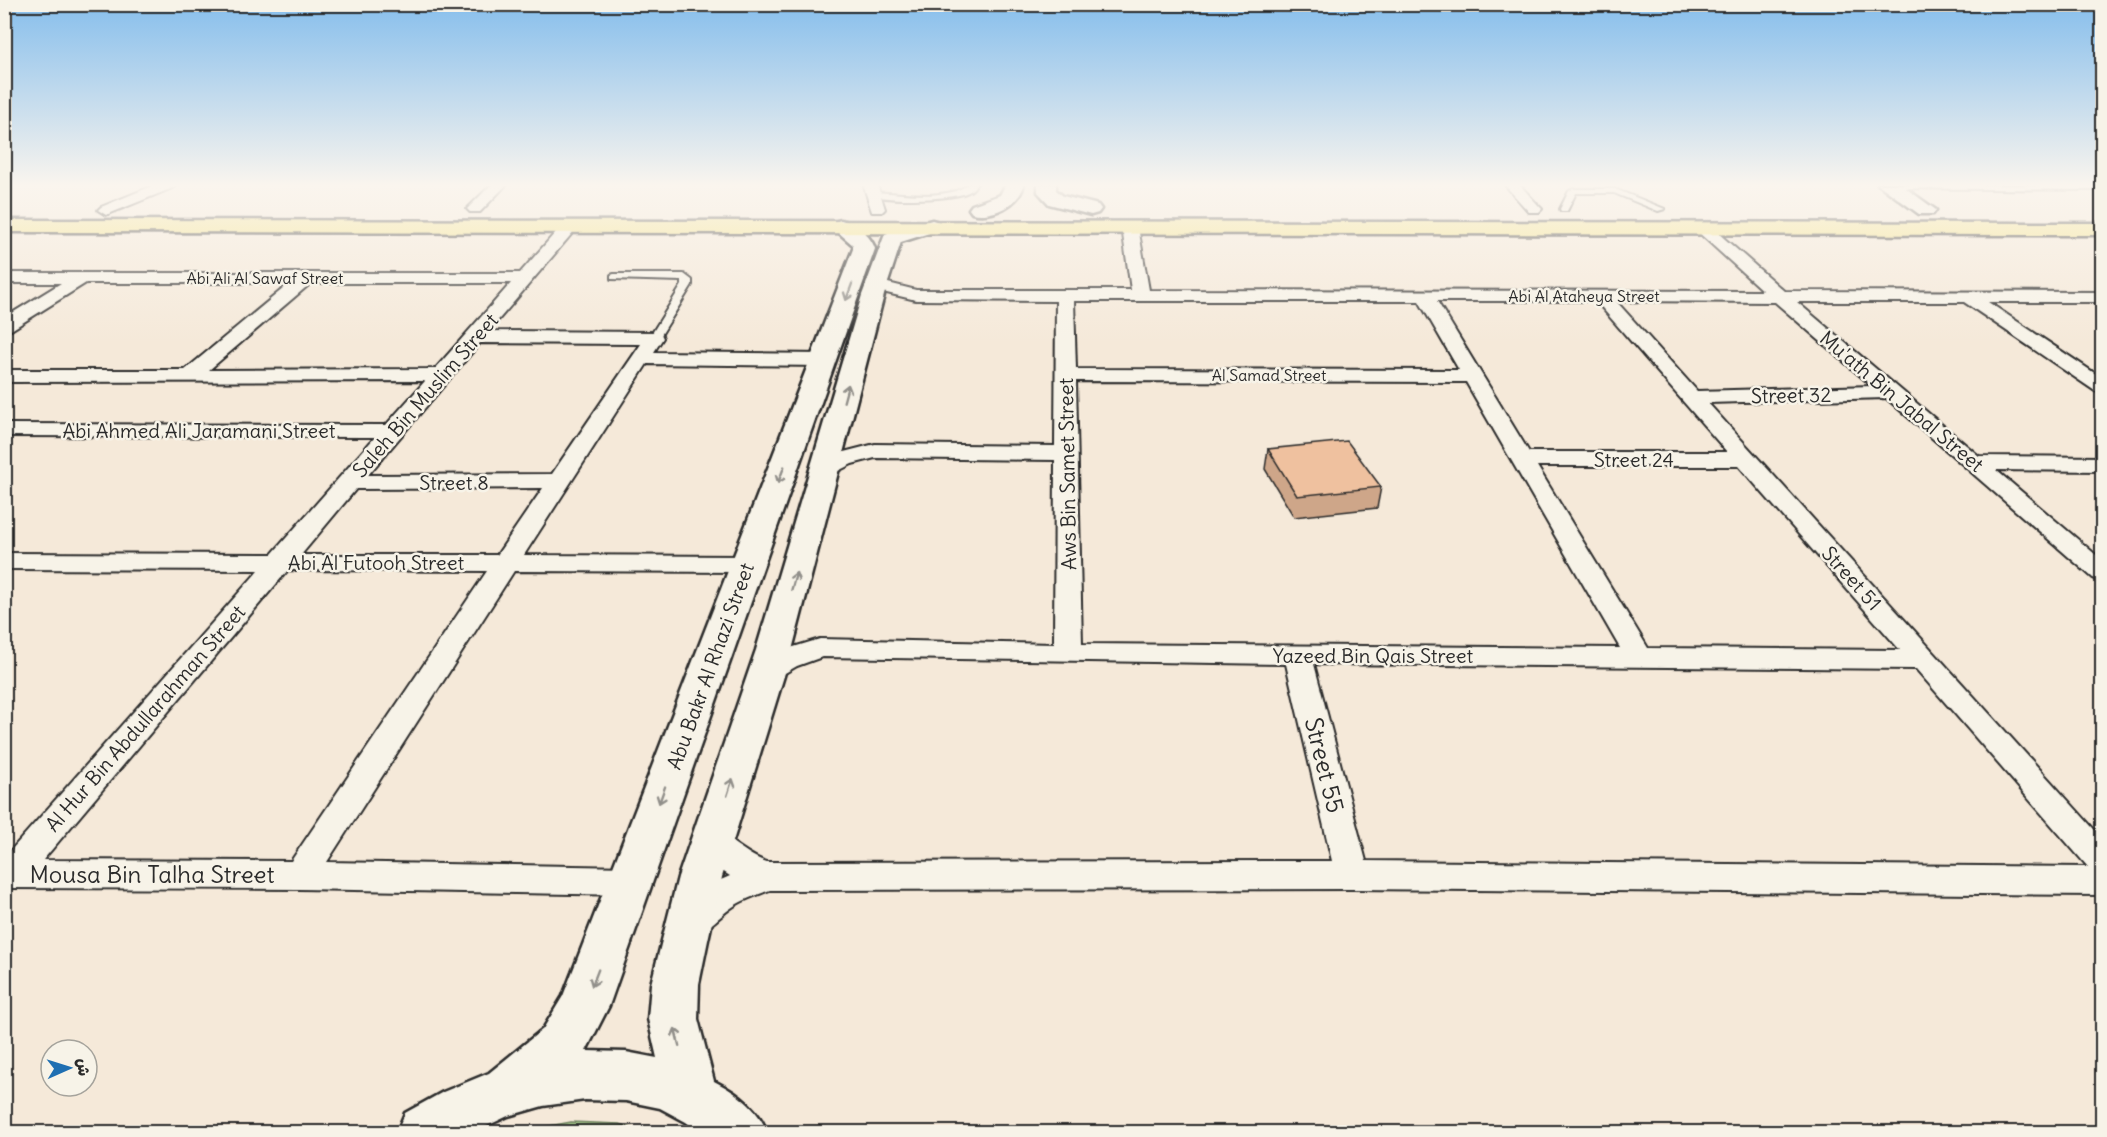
<svg xmlns="http://www.w3.org/2000/svg" width="2107" height="1137" font-family="Delius,'Playpen Sans Arabic',sans-serif">
	<rect width="100%" height="100%" fill="#f5e9d9"/>
	<filter id="ink" filterUnits="userSpaceOnUse"><feTurbulence type="fractalNoise" baseFrequency=".0167" numOctaves="2"/><feDisplacementMap in="SourceGraphic" scale="12" xChannelSelector="R" yChannelSelector="G"/><feConvolveMatrix kernelMatrix="1 2 1 2 8 2 1 2 1" color-interpolation-filters="sRGB"/></filter>
	<g filter="url(#ink)">
		<!-- green -->
		<polygon fill="#b0d792" stroke="#6e815e" stroke-width="1.5" points="571,1122 619,1124 642,1132 517,1132"/>
		<g fill="none" stroke-linecap="round" stroke-linejoin="round">
			<defs>
				<g id="lane">
					<path d="M968,184H977C975,186 972,190 970,191C956,200 883,202 870,194L874,192C898,193 950,201 968,184Z"/>
					<polygon points="1888,184 2102,186 2102,190 1890,188 1886,186"/>
					<polygon points="1573,189 1615,189 1665,209 1658,211 1614,193 1576,193 1567,211 1561,211 1560,209 1569,191"/>
					<polygon points="614,274 684,274 692,280 692,285 658,340 650,340 649,338 682,285 682,281 611,279 611,275"/>
				</g>
				<g id="street">
					<polygon points="157,184 177,184 175,187 111,213 106,215 98,210 101,207"/>
					<polygon points="492,184 507,184 480,212 470,212 467,209"/>
					<polygon points="863,184 877,184 885,209 882,212 872,212"/>
					<polygon points="1504,184 1519,184 1539,206 1542,209 1539,212 1529,212"/>
					<path d="M569,222L577,227L575,230L489,331L654,332L661,334L663,338L654,352L825,354L832,356L835,360L832,364L825,366L647,364L524,555L748,556L757,559L761,564L757,569L748,572L514,571L327,862L630,867L642,871L647,881L642,891L630,895L300,889L4,888V858L259,570L4,569V553L272,554L375,437L4,436V424L386,425L425,381L4,382V370H185L290,283H86L11,330L4,331V318L61,283H4V273H520L563,224ZM311,283H511L435,369L209,370ZM480,343L641,344L552,474L368,475ZM543,488L497,555H301L356,489ZM288,570L487,571L291,861L43,860Z"/>
					<path d="M1130,222L1138,227L1149,290L1763,291L1697,231L1695,228L1697,225H1709L1784,291L2102,292V302H1988L2102,378V393L2095,391L1964,302H1797L1979,456L2102,457V471L1996,470L2102,560V581L2093,578L1886,398L1708,403L2102,838V895L1352,889L770,890C760,894 748,898 739,903C716,915 707,940 678,930L673,919C683,899 709,885 730,876L705,860L694,845L699,836C704,834 708,832 713,832C726,834 748,857 767,862L1332,861L1286,664L822,657L797,666L778,677L768,680L758,677L754,670L758,663L777,652L820,639L1054,644L1055,460L875,458L852,464L834,473L826,475L818,473L815,468L818,463L836,454L875,444L1055,446L1056,301L916,300L870,289L867,285L870,281L876,280L916,290H1131L1122,227ZM1074,301H1419L1459,370L1076,369ZM1437,301H1596L1727,452H1529ZM1616,301L1775,302L1872,386L1697,391ZM1076,381L1466,382L1620,648L1082,644ZM1537,466H1739L1900,650L1648,648ZM1314,664L1916,669L2088,867L1366,861Z"/>
				</g>
				<g id="secondary">
					<path d="M1006,184H1024C1020,205 992,218 972,213L969,209L972,205L1000,195Z"/>
					<polygon points="1038,184 1056,184 1056,190 1063,196 1098,205 1101,209 1098,213 1091,215 1049,204 1038,192"/>
					<polygon points="1878,184 1900,184 1936,210 1933,214 1919,214"/>
					<path d="M841,220C854,223 872,236 875,249L609,1006L586,1051L626,1052L657,1058L648,1019L651,984L678,877L756,650L862,295L885,234L932,220L939,222L942,226L939,230L901,242L884,295L792,650L722,877L708,940L699,984L698,1019L714,1081C736,1092 759,1109 767,1132H699L686,1122L660,1108L626,1101L585,1100L543,1106L508,1116L474,1132H397L405,1113L443,1092L489,1073L543,1029L563,996L853,249V245L831,226L834,222Z"/>
				</g>
				<polygon id="primary" points="4,220 2102,223 2102,235 4,232"/>
			</defs>
			<!-- lane casing -->
			<use href="#lane" stroke="#2b2b2b" stroke-width="4"/>
			<!-- street casing -->
			<use href="#street" stroke="#2b2b2b" stroke-width="4"/>
			<!-- secondary casing -->
			<use href="#secondary" stroke="#2b2b2b" stroke-width="5"/>
			<!-- primary casing -->
			<use href="#primary" stroke="#2b2b2b" stroke-width="5"/>
			<!-- lane -->
			<use href="#lane" fill="#f7f3e8" fill-rule="evenodd"/>
			<!-- street -->
			<use href="#street" fill="#f7f3e8" fill-rule="evenodd"/>
			<!-- secondary -->
			<use href="#secondary" fill="#f7f3e8" fill-rule="evenodd"/>
			<!-- primary -->
			<use href="#primary" fill="#f4e382" fill-rule="evenodd"/>
		</g>
		<!-- wall -->
		<polygon fill="#cea689" stroke="#2b2b2b" stroke-width="1.5" points="1268,449 1381,487 1377,508 1294,517 1265,469"/>
		<!-- building -->
		<polygon fill="#efc19f" stroke="#2b2b2b" stroke-width="1.5" points="1347,441 1381,487 1297,496 1268,449"/>
		<!-- one-way arrows -->
		<defs><path id="oneway-shaft" d="M-6 0H5M1.5-3L5.5 0L1.5 3" fill="none" stroke-width="1.6" stroke-linecap="round" stroke-linejoin="round" transform="scale(1.5)"/></defs>
		<g stroke="#918f8a">
			<use href="#oneway-shaft" transform="translate(849 292) rotate(110)"/>
			<use href="#oneway-shaft" transform="translate(846 393) rotate(-75)"/>
			<use href="#oneway-shaft" transform="translate(781 475) rotate(111)"/>
			<use href="#oneway-shaft" transform="translate(794 581) rotate(-74)"/>
			<use href="#oneway-shaft" transform="translate(730 787) rotate(-72)"/>
			<use href="#oneway-shaft" transform="translate(662 795) rotate(110)"/>
			<use href="#oneway-shaft" transform="translate(595 978) rotate(111)"/>
			<use href="#oneway-shaft" transform="translate(677 1037) rotate(-104)"/>
		</g>
	</g>
	<!-- sky -->
	<linearGradient id="sky" x2="0" y2="1"><stop stop-color="#86beec"/><stop offset="0.54" stop-color="#faf5ee"/><stop offset="1" stop-color="#faf5ee" stop-opacity="0"/></linearGradient>
	<rect width="2107" height="343" fill="url(#sky)"/>
	<g text-anchor="middle" dominant-baseline="central" stroke-width="5" stroke-linejoin="round" paint-order="stroke">
		<!-- far-street labels -->
		<g font-size="16" fill="#2b2b2b" stroke="#f7f3e8">
			<text x="265" y="278">Abi Ali Al Sawaf Street</text>
			<text x="1584" y="296">Abi Al Ataheya Street</text>
			<text x="1269" y="375">Al Samad Street</text>
		</g>
		<!-- street labels -->
		<g font-size="20" fill="#2b2b2b" stroke="#f7f3e8">
			<text transform="translate(425 395) rotate(-49)">Saleh Bin Muslim Street</text>
			<text transform="translate(1791 395) rotate(-1)">Street 32</text>
			<text transform="translate(1902 401) rotate(40)">Mu'ath Bin Jabal Street</text>
			<text x="199" y="430">Abi Ahmed Ali Jaramani Street</text>
			<text x="1634" y="459">Street 24</text>
			<text transform="translate(1067 474) rotate(-91)">Aws Bin Samet Street</text>
			<text x="454" y="482">Street 8</text>
			<text x="376" y="562">Abi Al Futooh Street</text>
			<text transform="translate(1852 578) rotate(48)">Street 51</text>
			<text x="1373" y="655">Yazeed Bin Qais Street</text>
			<text transform="translate(710 666) rotate(-70)">Abu Bakr Al Rhazi Street</text>
			<text transform="translate(145 718) rotate(-49)">Al Hur Bin Abdullarahman Street</text>
		</g>
		<!-- near-street labels -->
		<g font-size="24" fill="#2b2b2b" stroke="#f7f3e8">
			<text transform="translate(1325 765) rotate(76)">Street 55</text>
			<text x="152" y="874">Mousa Bin Talha Street</text>
		</g>
	</g>
	<!-- margin -->
	<rect width="2107" height="1137" fill="none" stroke="#f7f3e8" stroke-width="24"/>
	<rect x="12" y="12" width="2083" height="1113" fill="none" stroke="#2b2b2b" stroke-width="2" filter="url(#ink)"/>
	<!-- north arrow -->
	<g transform="translate(69 1068) rotate(87)"><circle r="28" fill="#f7f3e8" stroke="#a5a39c" stroke-width="1.5"/>
	<path d="M0-4.5L10 22L0 15L-10 22Z" fill="#1f6fb2"/>
	<text y="-9" font-size="16" font-weight="bold" text-anchor="middle" fill="#2b2b2b">ش</text>
	</g>
</svg>
